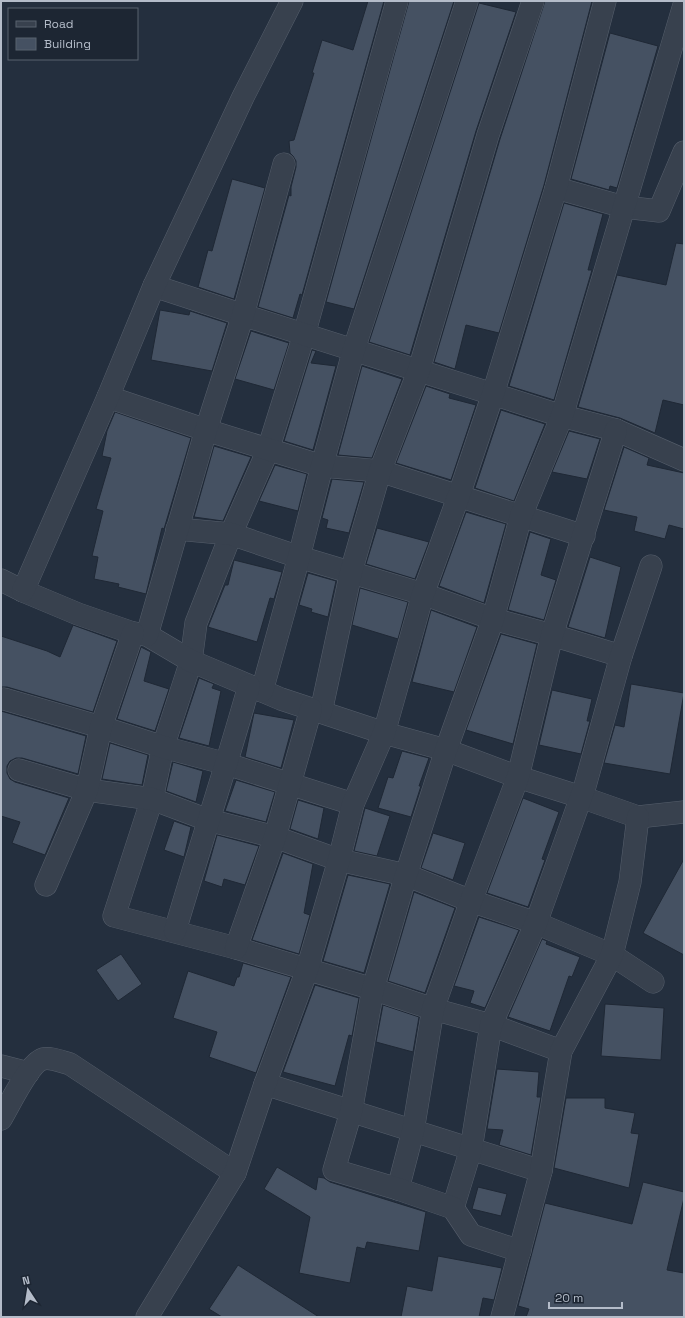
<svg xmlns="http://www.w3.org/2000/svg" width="685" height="1318" font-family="'Space Grotesk',sans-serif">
	<rect width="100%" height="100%" fill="#242f3e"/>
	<!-- building -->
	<g fill="#455162" stroke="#1f2835">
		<polygon points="368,1 384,1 302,295 300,294 293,318 258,307 289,195 291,196 291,187 296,167 296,161 293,156 290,153 289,141 294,140 314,73 312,73 322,40 353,50"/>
		<polygon points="409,1 454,1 354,309 326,302"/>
		<polygon points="545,1 592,1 544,185 499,333 466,325 455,369 434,362 500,139"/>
		<polygon points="479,3 516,12 476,131 410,355 369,342"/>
		<polygon points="610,33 658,46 617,188 610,186 609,190 571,179"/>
		<polygon points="232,179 265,188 234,299 198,287 208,250 212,251"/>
		<polygon points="564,203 603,214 588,270 592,270 554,400 509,386"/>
		<polygon points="676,243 684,244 684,405 663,400 655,433 620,418 578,407 617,275 666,285"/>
		<polygon points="160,310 189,315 190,311 227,323 212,371 151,360"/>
		<polygon points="251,331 289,343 274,390 235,379"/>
		<polygon points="312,350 316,351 311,363 336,366 313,450 284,441"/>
		<polygon points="362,366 402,379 372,458 338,455"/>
		<polygon points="426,386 450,394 449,398 476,405 451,480 396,463"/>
		<polygon points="501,410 545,424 514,501 475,488"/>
		<polygon points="115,412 191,438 164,529 162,528 146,594 118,587 119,584 94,579 98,557 92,556 103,511 96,509 111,458 102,456 107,431"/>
		<polygon points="569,431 600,439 587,479 552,472"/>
		<polygon points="214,446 251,457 223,521 194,517"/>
		<polygon points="624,447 649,458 647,465 684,473 684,529 669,525 665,539 634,531 637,517 604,510"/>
		<polygon points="275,465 307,474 298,511 259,501"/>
		<polygon points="332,479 364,482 349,533 326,528 328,520 322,518"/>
		<polygon points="466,512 506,524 484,603 439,586"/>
		<polygon points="377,528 429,542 415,579 366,564"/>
		<polygon points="530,532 551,539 541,575 556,580 544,620 508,610"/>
		<polygon points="590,557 621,567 605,638 568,627"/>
		<polygon points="234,560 282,572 274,599 270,598 257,642 208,627 225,585 228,585"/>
		<polygon points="308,573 336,581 328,617 311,612 312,609 299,605"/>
		<polygon points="360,588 408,602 398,639 352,625"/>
		<polygon points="431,610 477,627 454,692 412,682"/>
		<polygon points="73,625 117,641 93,712 7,687 1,687 1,636 47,651 60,657"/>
		<polygon points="501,634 537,644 513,744 466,730"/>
		<polygon points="141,647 151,652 144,681 169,689 155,731 117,719"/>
		<polygon points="199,678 214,684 212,688 221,691 209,746 179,738"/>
		<polygon points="631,684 684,693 670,774 604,763 615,725 624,727"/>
		<polygon points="552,690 592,699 587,721 590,721 581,754 539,745"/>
		<polygon points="1,711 86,736 78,774 22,758 16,758 10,761 7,766 7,773 10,779 15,782 69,798 45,855 12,843 20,822 1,816"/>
		<polygon points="254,713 294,720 281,768 245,757"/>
		<polygon points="110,743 148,755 142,785 102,779"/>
		<polygon points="402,751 429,758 419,786 421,786 411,817 378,808 388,777 393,778"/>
		<polygon points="173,762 203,771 196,802 166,791"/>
		<polygon points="236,780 275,792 266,822 225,811"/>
		<polygon points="523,798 559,812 542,859 545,860 528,907 487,893"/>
		<polygon points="298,800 324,808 318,839 290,829"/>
		<polygon points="365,808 390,816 377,856 354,851"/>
		<polygon points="174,821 191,827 184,857 164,850"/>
		<polygon points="433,833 465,843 453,880 421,868"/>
		<polygon points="217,835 259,846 245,885 224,879 222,887 204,881"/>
		<polygon points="283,853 313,864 304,913 310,915 299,954 252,940"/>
		<polygon points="684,859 684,955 643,933"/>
		<polygon points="348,875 390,884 364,973 323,961"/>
		<polygon points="414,892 455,908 425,993 388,981"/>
		<polygon points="479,917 519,930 485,1008 470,1003 474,991 454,986"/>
		<polygon points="542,939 547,941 546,944 580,957 572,977 569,976 550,1031 508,1017"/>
		<polygon points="121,954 142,984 118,1001 96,970"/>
		<polygon points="243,963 291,977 256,1073 209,1057 217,1032 173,1018 188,971 234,986 237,977 239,977"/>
		<polygon points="315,985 359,998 352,1036 349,1035 335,1086 283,1072"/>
		<polygon points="605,1004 664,1008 661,1060 601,1056"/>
		<polygon points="383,1005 419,1017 413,1052 376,1042"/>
		<polygon points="497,1069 539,1072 537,1097 541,1097 531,1155 499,1145 503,1130 487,1129"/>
		<polygon points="566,1098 605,1098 605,1108 635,1113 631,1133 639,1134 629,1188 554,1168"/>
		<polygon points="277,1167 316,1190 318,1177 324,1178 330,1182 426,1212 419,1251 367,1242 365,1249 357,1247 350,1283 299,1273 310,1217 264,1189"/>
		<polygon points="643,1182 684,1192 684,1198 667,1270 684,1273 684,1317 526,1317 529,1309 518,1306 545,1203 632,1224"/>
		<polygon points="478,1187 507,1194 501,1216 472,1209"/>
		<polygon points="438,1256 502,1268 494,1300 483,1298 479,1317 401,1317 407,1286 432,1291"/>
		<polygon points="238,1265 319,1317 222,1317 209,1309"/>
	</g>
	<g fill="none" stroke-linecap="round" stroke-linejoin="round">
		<defs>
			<g id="minor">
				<polyline points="397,1 304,335 268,450 231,534 196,623 191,661 163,747 152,799 114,916 236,948 373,989 433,1009 491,1025 561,1051"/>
				<polyline points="556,188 624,207 659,211 684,152"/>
				<polyline points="154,286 243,315 562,416 616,430 684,460"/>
				<polyline points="108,397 206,430 322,466 380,471 584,536"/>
				<polyline points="177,529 231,534 299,557 423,594 493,619 552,635 621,656"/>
				<polyline points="1,580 23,591 78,614 133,633 147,635 191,661 281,699 384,733 446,750 518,777 581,797 638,817 684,812"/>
				<polyline points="23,591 108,397 154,286 243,97 292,1"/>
				<polyline points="147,635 206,430 243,315 284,164"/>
				<polyline points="262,691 299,557 322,466 354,349 467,1"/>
				<polyline points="4,699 101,727 163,747 227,764 353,804"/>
				<polyline points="321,712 351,572 380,471 419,370 488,135 533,1"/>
				<polyline points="19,770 87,790 152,799 208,820 275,837 339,860 406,875 471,901 536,923 612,955 653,982"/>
				<polyline points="46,885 87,790 101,727 133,633"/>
				<path d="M175,931C199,849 226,768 249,686"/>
				<polyline points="236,948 275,837 311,709"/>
				<polyline points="1,1066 28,1073"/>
				<polyline points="265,1084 541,1171"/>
				<path d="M1,1119C9,1106 29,1063 43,1059C51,1057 62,1062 70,1064L235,1173"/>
				<polyline points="398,1189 413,1131 433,1009 471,901 518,777 552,635 616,430"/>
				<polyline points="453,1208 471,1149 491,1025 536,923 585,786 621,656 651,566"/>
				<polyline points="520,1251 471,1235 453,1208 398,1189 334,1170 351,1112 373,989 406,875 446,750 493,619 521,516 562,416 684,5"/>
				<polyline points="147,1317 235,1173 265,1084 307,970 339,860 353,804 384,733 423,594 459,495 493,394 556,188 605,1"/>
				<polyline points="502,1317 541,1171 561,1051 612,955 630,882 638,817"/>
			</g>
		</defs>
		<!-- minor casing -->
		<use href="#minor" stroke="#565f6c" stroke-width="23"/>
		<!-- minor -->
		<use href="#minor" stroke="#38414e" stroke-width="22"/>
	</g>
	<!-- border -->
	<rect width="685" height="1318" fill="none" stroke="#b4bcc9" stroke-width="4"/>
	<!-- legend -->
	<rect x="8" y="8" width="130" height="52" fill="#1d2633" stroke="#59626f"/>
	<rect x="16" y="21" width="20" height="6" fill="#38414e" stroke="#59626f"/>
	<text x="44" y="28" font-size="12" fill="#b4bcc9">Road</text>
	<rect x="16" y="38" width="20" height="12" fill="#455162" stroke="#59626f"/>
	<text x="44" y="48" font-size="12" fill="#b4bcc9">Building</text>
	<!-- north arrow -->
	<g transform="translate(28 1290) rotate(348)" stroke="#1d2633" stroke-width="3" paint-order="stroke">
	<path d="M0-3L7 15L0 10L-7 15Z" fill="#b4bcc9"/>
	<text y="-6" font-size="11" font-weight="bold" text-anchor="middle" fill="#b4bcc9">N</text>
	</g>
	<!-- scale -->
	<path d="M549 1302v6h73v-6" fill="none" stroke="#b4bcc9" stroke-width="2"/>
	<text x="555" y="1302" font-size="12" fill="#b4bcc9" stroke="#1d2633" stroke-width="3" paint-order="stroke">20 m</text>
</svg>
